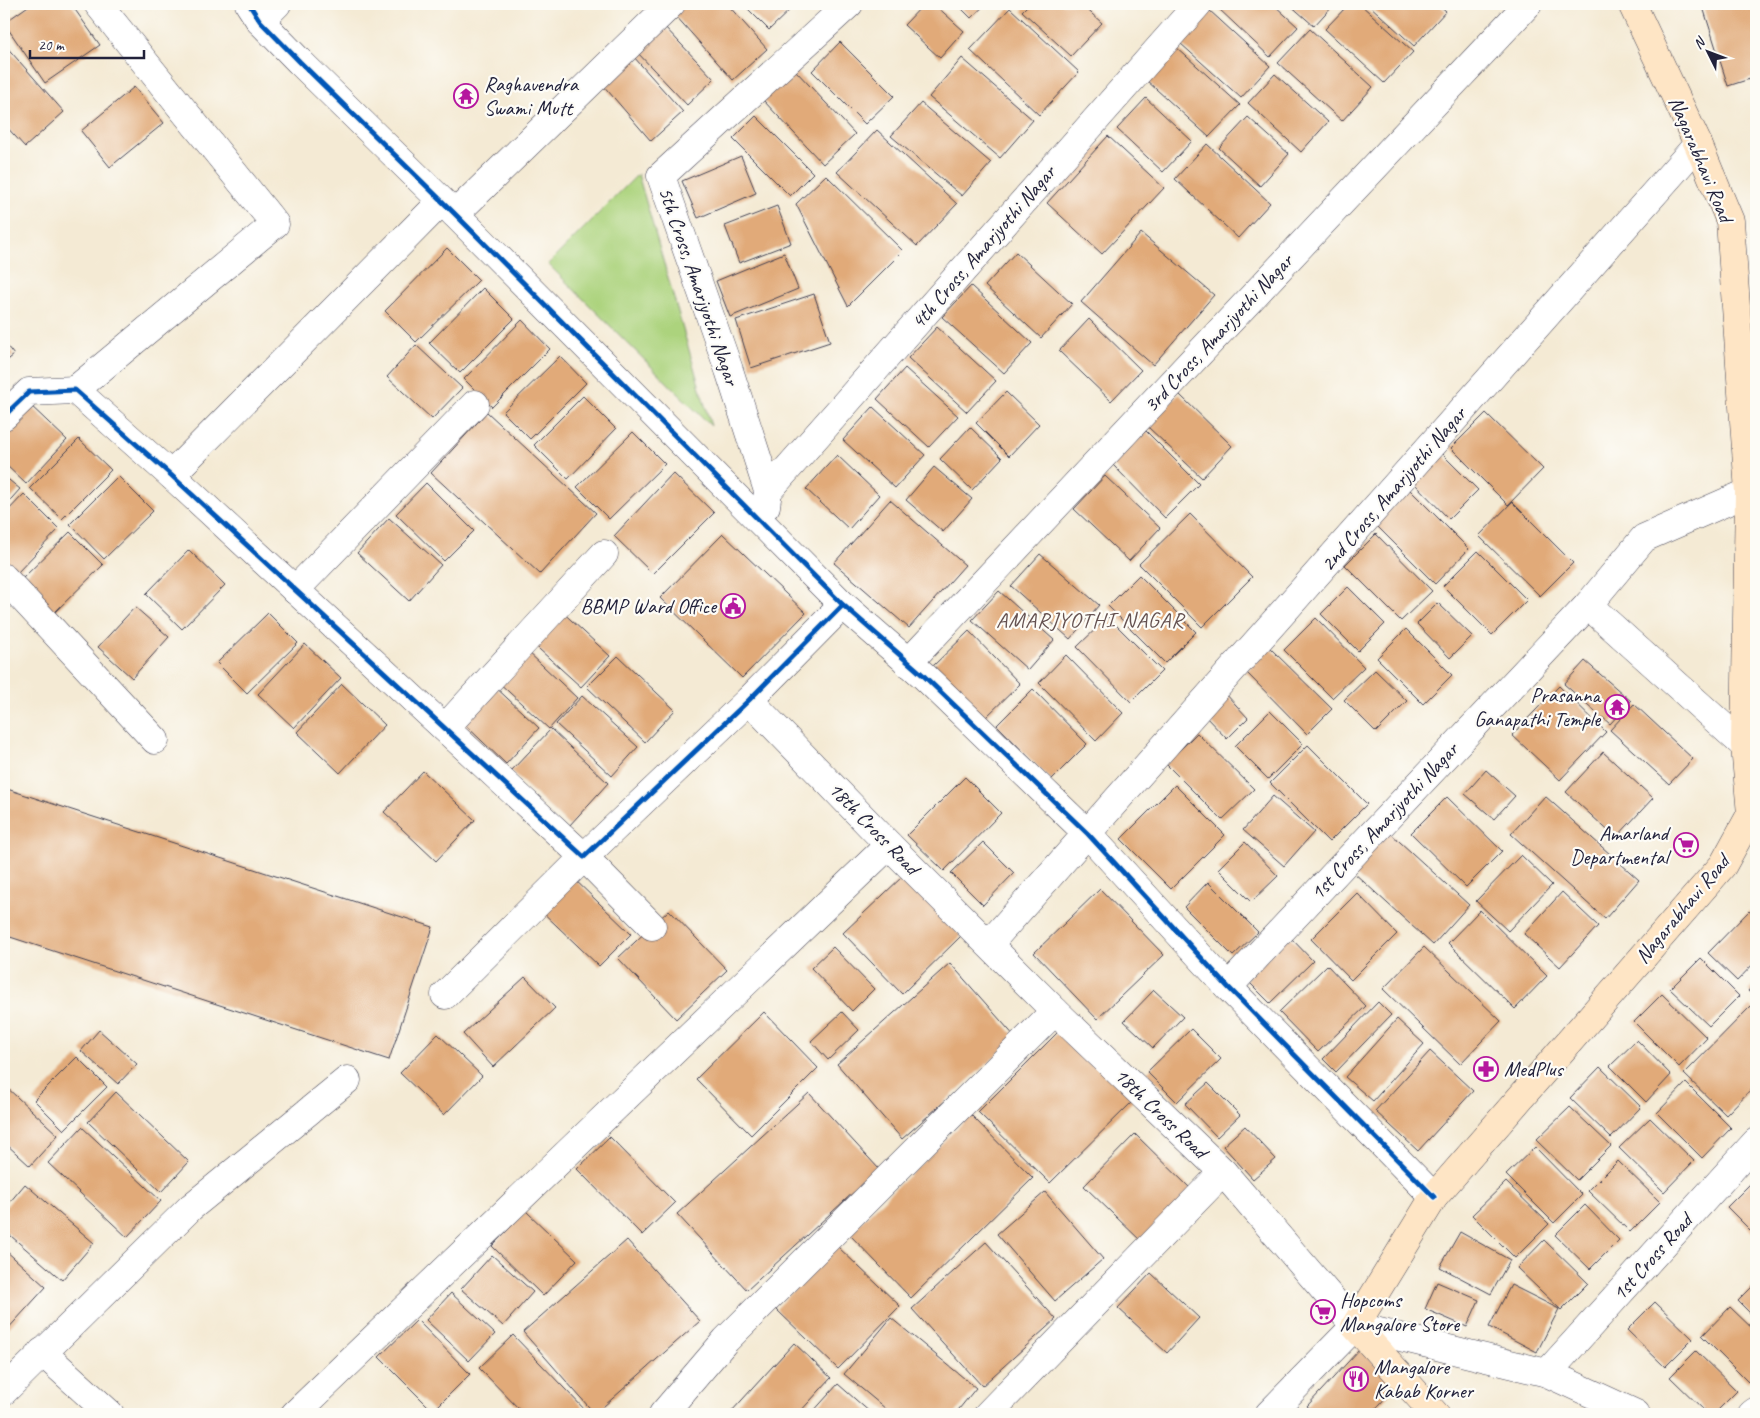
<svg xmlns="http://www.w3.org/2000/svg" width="1760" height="1418" font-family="Caveat,sans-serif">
	<rect width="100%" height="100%" fill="#fdfcf7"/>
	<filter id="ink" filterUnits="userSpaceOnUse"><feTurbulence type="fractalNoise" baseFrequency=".02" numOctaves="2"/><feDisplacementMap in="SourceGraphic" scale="10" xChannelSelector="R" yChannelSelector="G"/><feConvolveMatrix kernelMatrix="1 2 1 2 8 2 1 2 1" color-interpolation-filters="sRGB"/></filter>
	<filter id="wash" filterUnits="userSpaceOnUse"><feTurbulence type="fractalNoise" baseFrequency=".0096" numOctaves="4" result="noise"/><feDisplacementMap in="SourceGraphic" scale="20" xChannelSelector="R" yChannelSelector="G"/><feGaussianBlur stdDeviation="1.12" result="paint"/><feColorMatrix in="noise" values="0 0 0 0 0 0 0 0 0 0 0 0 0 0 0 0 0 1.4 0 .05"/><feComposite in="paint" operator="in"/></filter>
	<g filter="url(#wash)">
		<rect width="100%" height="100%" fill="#f4ead4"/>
		<!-- green -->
		<polygon fill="#acd37d" stroke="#677a5c" points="638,174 711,426 548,264"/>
		<g id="blocks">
			<!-- building -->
			<g fill="#e1aa79">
				<polygon points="31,4 71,4 100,45 45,83 4,23"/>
				<polygon points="687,4 727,4 767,49 733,80 675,15"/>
				<polygon points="743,4 796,4 769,30"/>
				<polygon points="924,4 934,4 964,31 940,58 904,25"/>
				<polygon points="957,4 986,4 971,18"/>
				<polygon points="1029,4 1081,4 1102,23 1071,56 1022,11"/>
				<polygon points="1222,4 1273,4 1298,27 1270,57 1218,8"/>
				<polygon points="1289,4 1334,4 1314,26"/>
				<polygon points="1349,4 1360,4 1413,52 1384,83 1325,29"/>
				<polygon points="1368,4 1438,4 1446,11 1414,46"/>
				<polygon points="1702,4 1756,4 1756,77 1728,86"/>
				<polygon points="1010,8 1079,72 1039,115 970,50"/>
				<polygon points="1209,10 1270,66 1241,98 1180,43"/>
				<polygon points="663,25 714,79 687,105 636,51"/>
				<polygon points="1310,29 1373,87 1342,121 1278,63"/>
				<polygon points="840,42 894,96 865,124 812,71"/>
				<polygon points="4,44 64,112 25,147 4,124"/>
				<polygon points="1176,47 1240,105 1209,137 1146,80"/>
				<polygon points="633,56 683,112 651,141 602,84"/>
				<polygon points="962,58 1033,120 1000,158 929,97"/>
				<polygon points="795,70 855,134 823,164 763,100"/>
				<polygon points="1275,74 1328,122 1301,152 1248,103"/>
				<polygon points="134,87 164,123 110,167 81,131"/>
				<polygon points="1146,98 1192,141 1163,172 1117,129"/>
				<polygon points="921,103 991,163 962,196 891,136"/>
				<polygon points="756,116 813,173 790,196 733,139"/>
				<polygon points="1248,117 1289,154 1260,186 1219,148"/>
				<polygon points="877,130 957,204 917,246 837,172"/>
				<polygon points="1108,136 1164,188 1102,254 1047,203"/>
				<polygon points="1207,144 1270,203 1238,238 1175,179"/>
				<polygon points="741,156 756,193 698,218 682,181"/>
				<polygon points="826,175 903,251 848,306 796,204"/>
				<polygon points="777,206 791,243 739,263 725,226"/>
				<polygon points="1141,233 1214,295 1153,365 1081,302"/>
				<polygon points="447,248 479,280 416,342 385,311"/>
				<polygon points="1016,252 1072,304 1041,338 985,286"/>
				<polygon points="784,253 798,289 730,317 716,281"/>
				<polygon points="971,286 1032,343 1004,373 942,317"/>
				<polygon points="483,288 514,319 460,373 429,343"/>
				<polygon points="814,294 830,342 751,368 736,320"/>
				<polygon points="1089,319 1141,370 1111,401 1059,351"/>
				<polygon points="522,320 550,349 492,407 464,379"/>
				<polygon points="937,327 996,381 967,412 908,358"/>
				<polygon points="4,342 14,355 4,363"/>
				<polygon points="416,345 462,388 432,419 387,377"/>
				<polygon points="560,356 586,383 530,439 503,412"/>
				<polygon points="905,368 958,416 929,447 877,399"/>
				<polygon points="1006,392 1039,424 1009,456 976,423"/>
				<polygon points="1179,394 1232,446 1202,478 1148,427"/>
				<polygon points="583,396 616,429 568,479 534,445"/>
				<polygon points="28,403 67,440 26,484 4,463 4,429"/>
				<polygon points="873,407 925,455 895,488 843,440"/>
				<polygon points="487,412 596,513 540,574 431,473"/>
				<polygon points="1486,413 1543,469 1508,505 1451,448"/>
				<polygon points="970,427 1002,458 972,490 940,459"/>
				<polygon points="1146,431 1199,484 1165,518 1112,464"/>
				<polygon points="633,432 665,464 609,519 577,487"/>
				<polygon points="79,439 111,470 62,519 30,488"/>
				<polygon points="1441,453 1478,490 1449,519 1413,482"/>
				<polygon points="837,455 879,495 849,529 806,489"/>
				<polygon points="934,467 972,499 943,532 906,500"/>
				<polygon points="673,473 714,513 653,574 614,536"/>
				<polygon points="4,476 20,489 4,507"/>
				<polygon points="118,476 153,511 104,559 70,524"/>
				<polygon points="1105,476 1160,528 1129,561 1074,509"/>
				<polygon points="426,483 474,531 444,561 396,514"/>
				<polygon points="1410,490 1469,549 1435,584 1375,524"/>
				<polygon points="24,494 59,529 16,574 4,562 4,515"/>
				<polygon points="890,500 965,565 909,628 834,563"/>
				<polygon points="1512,502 1573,563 1540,596 1479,536"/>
				<polygon points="1190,514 1252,577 1202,627 1139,564"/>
				<polygon points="389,518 441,565 409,601 357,553"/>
				<polygon points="70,532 103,565 54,613 21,580"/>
				<polygon points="723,534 806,613 742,678 660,598"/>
				<polygon points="1376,534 1432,591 1401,621 1345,565"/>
				<polygon points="189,550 225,585 182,629 146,594"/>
				<polygon points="1478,551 1527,600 1492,635 1443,586"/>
				<polygon points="1040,554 1099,605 1070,639 1011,586"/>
				<polygon points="1139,575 1196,632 1165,663 1108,606"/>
				<polygon points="1348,587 1385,624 1358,651 1321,614"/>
				<polygon points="999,591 1054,640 1028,670 972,620"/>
				<polygon points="1438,603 1472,636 1450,658 1417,624"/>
				<polygon points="135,607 169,637 132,678 98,647"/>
				<polygon points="558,608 610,656 581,687 529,640"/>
				<polygon points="268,613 298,643 247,693 217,663"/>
				<polygon points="1108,617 1162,671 1131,702 1077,647"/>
				<polygon points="1316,618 1364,667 1332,698 1284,650"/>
				<polygon points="1406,629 1452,675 1423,704 1377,658"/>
				<polygon points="969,631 1020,684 983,720 932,667"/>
				<polygon points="305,644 341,678 294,728 258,694"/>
				<polygon points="1270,648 1332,709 1307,734 1246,672"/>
				<polygon points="525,649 577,698 549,729 496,680"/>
				<polygon points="1066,655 1123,713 1096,741 1039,683"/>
				<polygon points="618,656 675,710 645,742 587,687"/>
				<polygon points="1585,661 1631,701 1610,724 1564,684"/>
				<polygon points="1375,670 1407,701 1376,732 1344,700"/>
				<polygon points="491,683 539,728 506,764 458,718"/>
				<polygon points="342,684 385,725 340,773 297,732"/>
				<polygon points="1559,686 1606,732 1560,780 1512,735"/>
				<polygon points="1033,689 1087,744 1051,780 997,725"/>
				<polygon points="1224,692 1248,718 1227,739 1202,713"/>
				<polygon points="582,696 638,747 612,776 556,724"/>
				<polygon points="1634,704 1693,759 1669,784 1610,730"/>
				<polygon points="1270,711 1303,744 1268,779 1235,746"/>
				<polygon points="551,729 608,783 569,826 511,771"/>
				<polygon points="1197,733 1254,789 1222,820 1166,764"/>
				<polygon points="1308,745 1367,804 1329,842 1270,783"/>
				<polygon points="1603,752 1653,798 1616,838 1566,792"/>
				<polygon points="1486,770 1515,796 1494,819 1465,794"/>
				<polygon points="423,771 475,820 436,861 384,812"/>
				<polygon points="965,777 1001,813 944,871 907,835"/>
				<polygon points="1175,785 1225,835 1171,889 1121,839"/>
				<polygon points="4,788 433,927 389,1060 4,935"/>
				<polygon points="1273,796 1314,832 1284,866 1243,830"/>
				<polygon points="1545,796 1639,880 1605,919 1511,834"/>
				<polygon points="1447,797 1502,851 1466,887 1411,833"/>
				<polygon points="1389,832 1469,905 1433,945 1353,872"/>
				<polygon points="983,842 1014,873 983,905 951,873"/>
				<polygon points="1245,842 1278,876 1251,902 1218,869"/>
				<polygon points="1521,855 1552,885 1508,931 1476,901"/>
				<polygon points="568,873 631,934 599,966 536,906"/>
				<polygon points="903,876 961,936 902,994 843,933"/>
				<polygon points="1208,882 1258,932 1233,956 1184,907"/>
				<polygon points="1100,889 1164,955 1097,1019 1034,953"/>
				<polygon points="1562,892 1598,926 1560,967 1524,934"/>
				<polygon points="1357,893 1397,934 1351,980 1311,939"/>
				<polygon points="669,910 727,970 676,1019 618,958"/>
				<polygon points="1480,910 1547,976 1515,1009 1448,943"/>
				<polygon points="1749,911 1756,918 1756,961 1737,981 1708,953"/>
				<polygon points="1289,936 1313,961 1270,1003 1246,979"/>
				<polygon points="833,947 874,989 852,1011 811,968"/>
				<polygon points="1424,947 1501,1021 1460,1064 1383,989"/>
				<polygon points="1701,958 1739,996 1709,1026 1670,989"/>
				<polygon points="950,963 1016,1038 902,1139 837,1064"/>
				<polygon points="1327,965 1366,1006 1318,1052 1279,1012"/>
				<polygon points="525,977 555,1008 493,1067 463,1034"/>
				<polygon points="1756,982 1756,998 1748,991"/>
				<polygon points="1154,990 1183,1017 1153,1048 1124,1021"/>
				<polygon points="1662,994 1707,1038 1679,1067 1634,1022"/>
				<polygon points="1378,1002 1391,1015 1336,1072 1323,1059"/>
				<polygon points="1751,1006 1756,1011 1756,1084 1726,1115 1684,1074"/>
				<polygon points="764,1012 818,1068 751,1135 696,1079"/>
				<polygon points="842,1012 859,1030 828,1060 811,1041"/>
				<polygon points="1397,1019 1424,1044 1373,1101 1345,1077"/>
				<polygon points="1063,1027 1135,1099 1050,1183 978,1112"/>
				<polygon points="1191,1029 1221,1059 1177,1102 1147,1072"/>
				<polygon points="99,1030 137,1064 118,1084 81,1051"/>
				<polygon points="438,1034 482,1076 444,1115 400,1073"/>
				<polygon points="1637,1040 1671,1075 1646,1102 1610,1066"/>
				<polygon points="1430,1051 1473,1091 1418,1151 1375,1111"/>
				<polygon points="77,1057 107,1087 64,1130 34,1100"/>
				<polygon points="1600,1067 1641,1107 1611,1138 1570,1098"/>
				<polygon points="1208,1083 1240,1115 1217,1137 1185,1104"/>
				<polygon points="1686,1083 1731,1128 1702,1158 1657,1113"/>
				<polygon points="4,1085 58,1135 30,1166 4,1142"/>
				<polygon points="116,1092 189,1162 161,1192 88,1122"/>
				<polygon points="809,1093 879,1169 747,1290 677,1214"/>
				<polygon points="1570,1107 1611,1146 1577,1180 1536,1140"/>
				<polygon points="971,1115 1033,1178 911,1298 849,1234"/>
				<polygon points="1650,1118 1694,1161 1664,1192 1619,1148"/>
				<polygon points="1245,1126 1276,1159 1253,1179 1223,1146"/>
				<polygon points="82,1127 161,1201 127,1237 48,1163"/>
				<polygon points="1135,1134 1193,1191 1143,1243 1084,1186"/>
				<polygon points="610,1137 675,1203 642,1235 577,1169"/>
				<polygon points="1535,1147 1582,1195 1554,1223 1506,1175"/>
				<polygon points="1618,1161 1660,1202 1630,1232 1588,1191"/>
				<polygon points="1753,1181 1756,1184 1756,1236 1727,1207"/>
				<polygon points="1506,1182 1549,1224 1515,1258 1472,1215"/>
				<polygon points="25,1184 94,1243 62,1280 4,1230 4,1209"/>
				<polygon points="1045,1192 1103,1259 1055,1301 997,1234"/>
				<polygon points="1585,1205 1619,1240 1590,1269 1555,1235"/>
				<polygon points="526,1211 577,1260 543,1296 492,1246"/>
				<polygon points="1460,1232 1510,1260 1491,1294 1440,1267"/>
				<polygon points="627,1240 700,1321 595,1414 523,1332"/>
				<polygon points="1544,1240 1588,1283 1561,1310 1517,1268"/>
				<polygon points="986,1242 1056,1319 982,1386 912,1309"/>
				<polygon points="837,1246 900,1306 838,1369 776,1309"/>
				<polygon points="4,1249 46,1287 5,1332 4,1330"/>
				<polygon points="492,1255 533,1292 503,1326 461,1289"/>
				<polygon points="1151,1273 1199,1318 1167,1353 1118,1308"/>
				<polygon points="1437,1282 1479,1300 1467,1327 1425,1309"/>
				<polygon points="1756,1283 1756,1319 1738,1301"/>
				<polygon points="1511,1285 1559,1309 1537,1352 1489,1327"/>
				<polygon points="451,1293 495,1334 469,1361 426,1320"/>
				<polygon points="1655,1302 1693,1339 1665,1367 1627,1330"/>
				<polygon points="1730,1307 1756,1332 1756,1374 1748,1382 1702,1336"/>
				<polygon points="891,1318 976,1388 955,1414 892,1414 844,1374"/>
				<polygon points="417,1320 470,1374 433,1411 379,1357"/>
				<polygon points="513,1335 589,1414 524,1414 479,1368"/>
				<polygon points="794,1343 831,1378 798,1414 733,1414 731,1412"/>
				<polygon points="1360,1349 1398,1384 1371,1414 1316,1414 1307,1406"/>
				<polygon points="1696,1351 1737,1391 1714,1414 1708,1414 1670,1377"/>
				<polygon points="838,1384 872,1414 811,1414"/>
			</g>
		</g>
	</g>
	<g filter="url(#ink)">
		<use href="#blocks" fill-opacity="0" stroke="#424052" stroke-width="1"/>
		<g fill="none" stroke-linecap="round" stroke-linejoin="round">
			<defs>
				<g id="minor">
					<polyline points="249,4 260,21 300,62 455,214 843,605 924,676 1088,834 1228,987 1434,1197"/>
					<polyline points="260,21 277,4"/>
					<polyline points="455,214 671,4"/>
					<polyline points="75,390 275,224 98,4"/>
					<polyline points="4,416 29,392 75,390 171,475 584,857 749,700 843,605"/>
					<polyline points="171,475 441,202"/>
					<polyline points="768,491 1198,4"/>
					<polyline points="766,506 768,491 729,370 661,176 849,4"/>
					<polyline points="4,578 155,740"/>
					<polyline points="295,590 475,404"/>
					<polyline points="1588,605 1745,746"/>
					<polyline points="908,663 1528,4"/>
					<polyline points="749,700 889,845 1055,1011 1223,1172 1355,1326 1547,1373 1636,1414"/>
					<polyline points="445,728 604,554"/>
					<polyline points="989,944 1698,144"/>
					<polyline points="1228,987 1588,605 1644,538 1749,492"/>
					<polyline points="445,995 584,857 652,926"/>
					<polyline points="42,1352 110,1414"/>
					<polyline points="1547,1373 1756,1142"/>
					<polyline points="4,1391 190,1208 347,1080"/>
					<polyline points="295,1414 889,845"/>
					<polyline points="663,1414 726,1340 1055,1011"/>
					<polyline points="988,1414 1223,1172"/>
					<polyline points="1269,1414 1355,1326"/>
					<polyline points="1752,1414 1756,1411"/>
				</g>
				<polyline id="secondary" points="1435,1414 1355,1326 1434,1197 1723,865 1751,814 1745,746 1749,492 1730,221 1698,144 1632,4"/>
			</defs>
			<!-- minor casing -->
			<use href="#minor" stroke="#424052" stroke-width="29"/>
			<!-- secondary casing -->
			<use href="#secondary" stroke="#424052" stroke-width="29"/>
			<!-- minor -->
			<use href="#minor" stroke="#fff" stroke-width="28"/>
			<!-- secondary -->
			<use href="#secondary" stroke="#fee5c5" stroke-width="28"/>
			<defs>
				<g id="cycleway">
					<polyline points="249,4 260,21 300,62 455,214 843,605 924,676 1088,834 1228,987 1434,1197"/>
					<polyline points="4,416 29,392 75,390 171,475 584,857 749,700 843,605"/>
				</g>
			</defs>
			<!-- cycleway casing -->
			<use href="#cycleway" stroke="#fdfcf7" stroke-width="8"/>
			<!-- cycleway -->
			<use href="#cycleway" stroke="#0057b8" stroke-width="5"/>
		</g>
	</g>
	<!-- icons -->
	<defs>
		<symbol id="temple-ring" viewBox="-11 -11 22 22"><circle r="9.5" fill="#fdfcf7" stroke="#b5179e" stroke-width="1.5"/><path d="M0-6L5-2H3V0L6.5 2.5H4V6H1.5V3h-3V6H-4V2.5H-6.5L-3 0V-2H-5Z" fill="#b5179e"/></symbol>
		<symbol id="civic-ring" viewBox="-11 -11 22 22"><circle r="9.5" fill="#fdfcf7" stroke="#b5179e" stroke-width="1.5"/><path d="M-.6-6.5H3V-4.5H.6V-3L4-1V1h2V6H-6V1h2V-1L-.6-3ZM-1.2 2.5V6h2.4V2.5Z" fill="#b5179e"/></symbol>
		<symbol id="supermarket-ring" viewBox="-11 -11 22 22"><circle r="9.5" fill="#fdfcf7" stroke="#b5179e" stroke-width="1.5"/><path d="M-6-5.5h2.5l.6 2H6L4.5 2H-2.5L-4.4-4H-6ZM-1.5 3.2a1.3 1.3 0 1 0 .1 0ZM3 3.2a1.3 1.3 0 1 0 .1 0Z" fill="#b5179e"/></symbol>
		<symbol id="pharmacy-ring" viewBox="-11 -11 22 22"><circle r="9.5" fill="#fdfcf7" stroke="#b5179e" stroke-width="1.5"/><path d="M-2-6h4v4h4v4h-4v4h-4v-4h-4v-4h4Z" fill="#b5179e"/></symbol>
		<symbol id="restaurant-ring" viewBox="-11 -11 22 22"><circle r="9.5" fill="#fdfcf7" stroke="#b5179e" stroke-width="1.5"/><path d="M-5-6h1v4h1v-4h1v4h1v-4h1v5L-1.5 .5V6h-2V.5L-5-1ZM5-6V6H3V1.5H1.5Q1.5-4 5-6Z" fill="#b5179e"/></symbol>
	</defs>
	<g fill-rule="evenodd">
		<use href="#temple-ring" x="452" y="82" width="28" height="28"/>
		<use href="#civic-ring" x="719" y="592" width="28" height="28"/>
		<use href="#temple-ring" x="1603" y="693" width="28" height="28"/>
		<use href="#supermarket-ring" x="1672" y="831" width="28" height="28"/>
		<use href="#pharmacy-ring" x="1472" y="1055" width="28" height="28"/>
		<use href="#supermarket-ring" x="1309" y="1298" width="28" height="28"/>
		<use href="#restaurant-ring" x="1342" y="1365" width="28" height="28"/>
	</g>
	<g text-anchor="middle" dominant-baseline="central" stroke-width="4.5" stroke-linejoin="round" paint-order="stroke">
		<!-- poi labels -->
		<g font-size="21" fill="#22223b" stroke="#fdfcf7" text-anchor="start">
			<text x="484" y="84">Raghavendra<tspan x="484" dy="24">Swami Mutt</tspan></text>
			<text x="716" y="606" text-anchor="end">BBMP Ward Office</text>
			<text x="1600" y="695" text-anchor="end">Prasanna<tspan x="1600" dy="24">Ganapathi Temple</tspan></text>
			<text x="1668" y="833" text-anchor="end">Amarland<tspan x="1668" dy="24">Departmental</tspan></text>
			<text x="1504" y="1069">MedPlus</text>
			<text x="1340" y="1300">Hopcoms<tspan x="1340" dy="24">Mangalore Store</tspan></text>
			<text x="1374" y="1367">Mangalore<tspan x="1374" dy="24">Kabab Korner</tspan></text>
		</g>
		<!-- street labels -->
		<g font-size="21" fill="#22223b" stroke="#fdfcf7">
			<text transform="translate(1701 159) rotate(67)">Nagarabhavi Road</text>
			<text transform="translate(983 247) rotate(-49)">4th Cross, Amarjyothi Nagar</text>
			<text transform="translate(699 286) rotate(71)">5th Cross, Amarjyothi Nagar</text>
			<text transform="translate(1218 333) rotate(-47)">3rd Cross, Amarjyothi Nagar</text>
			<text transform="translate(1393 489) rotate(-49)">2nd Cross, Amarjyothi Nagar</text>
			<text transform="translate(1384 821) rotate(-47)">1st Cross, Amarjyothi Nagar</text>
			<text transform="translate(874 828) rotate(46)">18th Cross Road</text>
			<text transform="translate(1682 909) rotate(-50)">Nagarabhavi Road</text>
			<text transform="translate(1161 1113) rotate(44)">18th Cross Road</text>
			<text transform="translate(1652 1257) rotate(-48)">1st Cross Road</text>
		</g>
		<!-- neighbourhood labels -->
		<g font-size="22" letter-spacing="1" fill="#655251" stroke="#fdfcf7">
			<text x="1090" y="620">AMARJYOTHI NAGAR</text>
		</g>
	</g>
	<!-- margin -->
	<rect width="1760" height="1418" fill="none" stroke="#fdfcf7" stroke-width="20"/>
	<!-- north arrow -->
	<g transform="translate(1708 52) rotate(312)" stroke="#fdfcf7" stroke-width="4" paint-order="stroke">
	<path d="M0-4L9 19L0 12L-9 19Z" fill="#22223b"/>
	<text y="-8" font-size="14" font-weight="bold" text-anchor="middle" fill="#22223b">N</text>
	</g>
	<!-- scale -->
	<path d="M30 50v8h114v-8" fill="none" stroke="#22223b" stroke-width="2.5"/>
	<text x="38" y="50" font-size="15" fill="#22223b" stroke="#fdfcf7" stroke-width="4" paint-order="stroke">20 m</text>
</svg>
